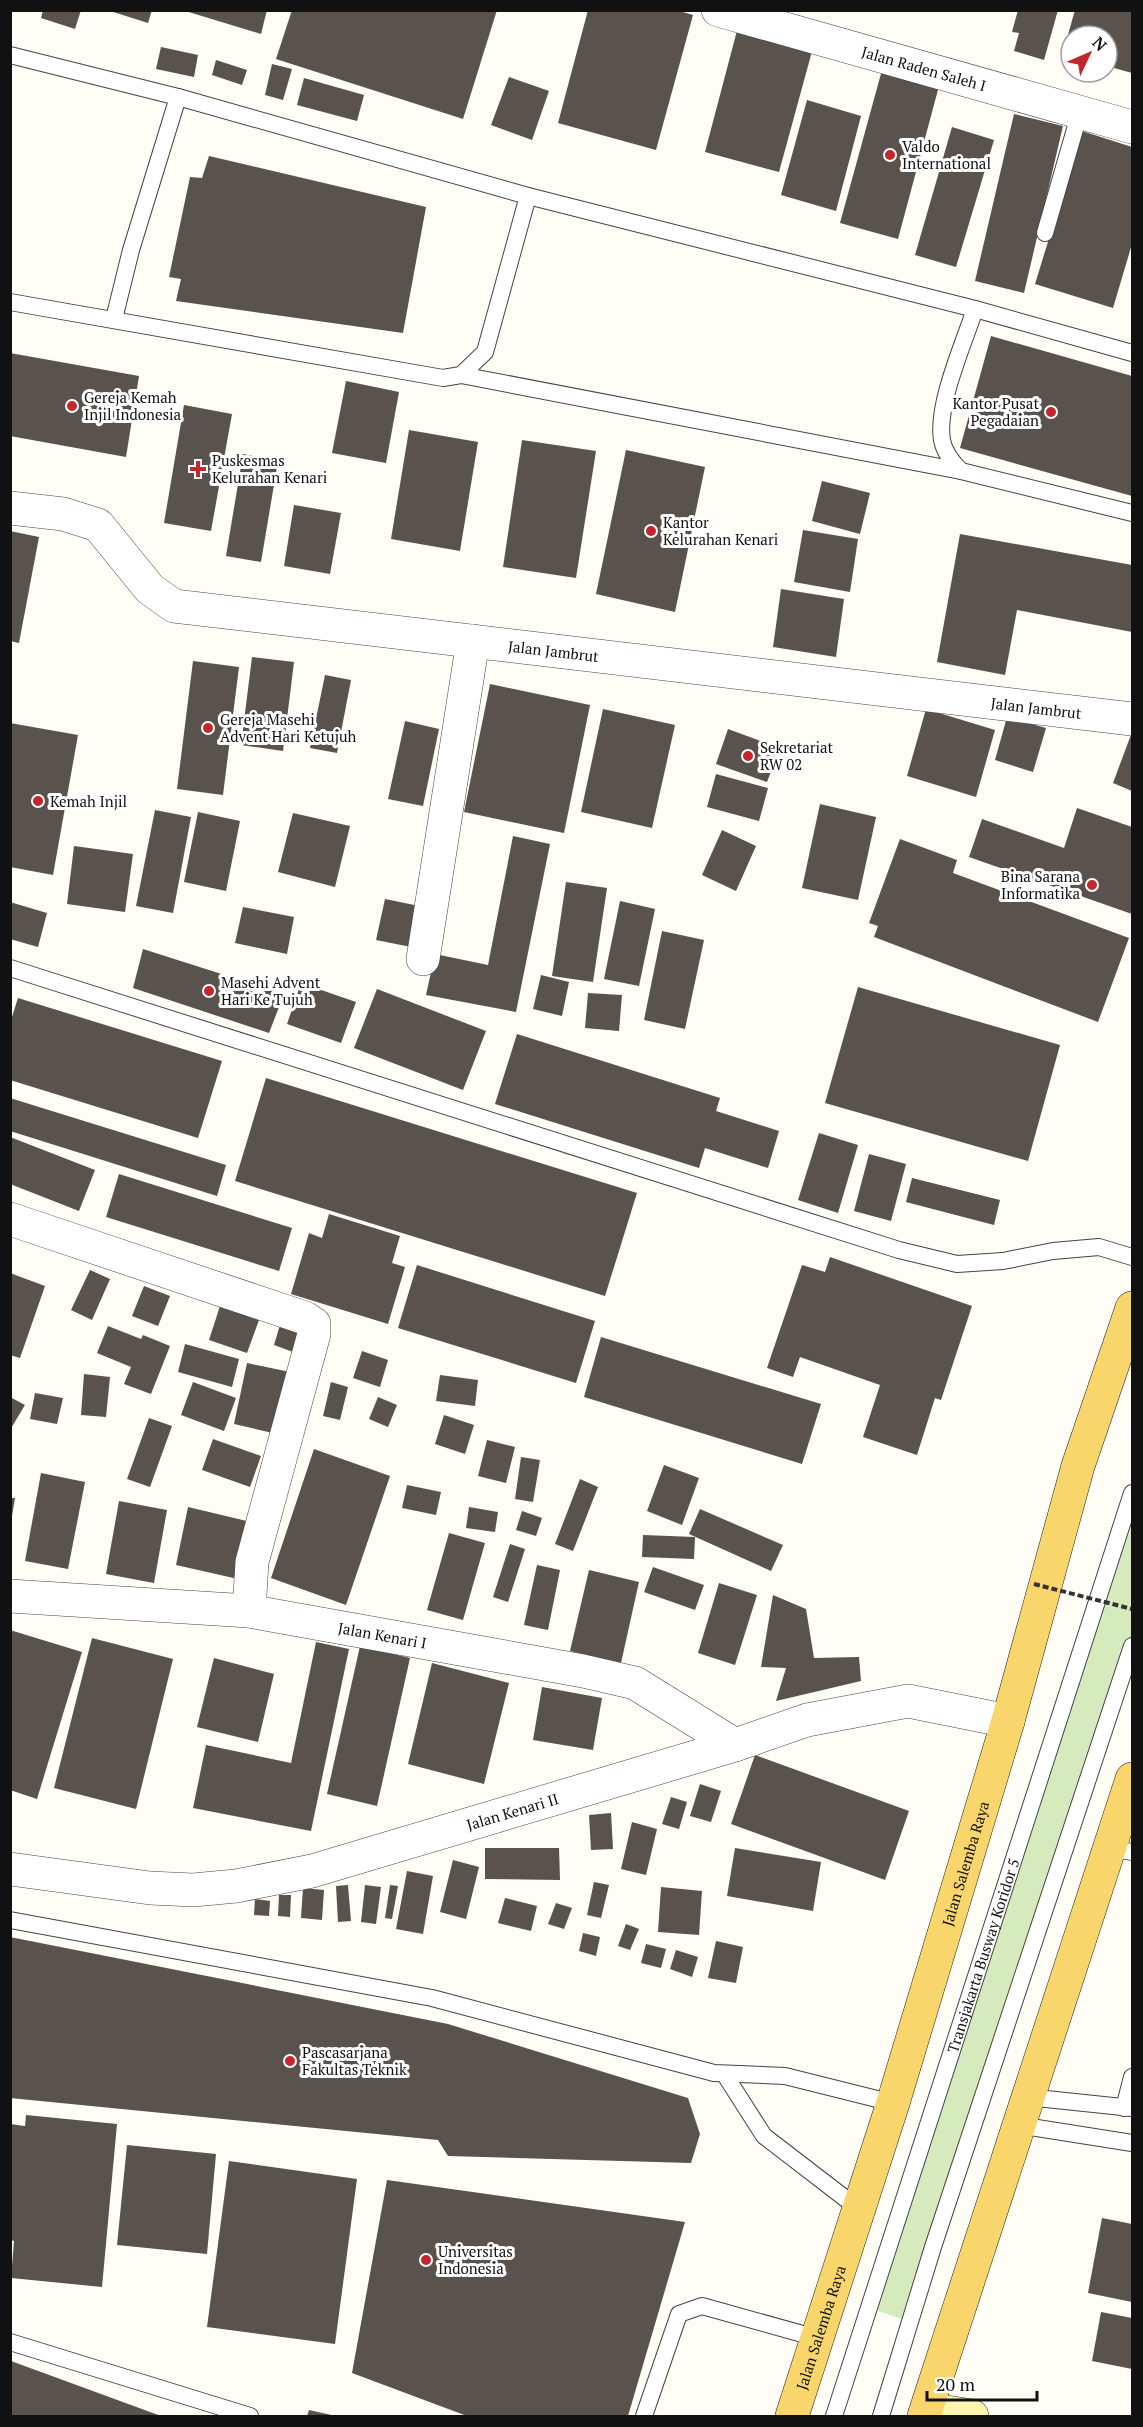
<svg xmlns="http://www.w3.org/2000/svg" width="1143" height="2427" font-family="'PT Serif',serif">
	<rect width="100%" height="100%" fill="#fffdf5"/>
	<!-- green -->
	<polygon fill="#d5ebbd" points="1132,1494 1132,1642 910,2322 870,2308"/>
	<!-- building -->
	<g fill="#5a524d">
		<polygon points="43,10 81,10 75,29 41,18"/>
		<polygon points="107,10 152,10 148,23"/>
		<polygon points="182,10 267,10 261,34"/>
		<polygon points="292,10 497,10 463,119 276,59"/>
		<polygon points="588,10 676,10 693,15 656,150 558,123"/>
		<polygon points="1018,10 1058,10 1044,60 1014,51 1019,33 1012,32"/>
		<polygon points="1075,10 1132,10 1132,73 1107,66 1107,36 1071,36 1071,54 1063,52"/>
		<polygon points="739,23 814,44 779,172 705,152"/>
		<polygon points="161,47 198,55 194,77 156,69"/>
		<polygon points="216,60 247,70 242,85 212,75"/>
		<polygon points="272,64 292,69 283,100 265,95"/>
		<polygon points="882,70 939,86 898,239 840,223"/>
		<polygon points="509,77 549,91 532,140 491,125"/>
		<polygon points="304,78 364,95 357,121 297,105"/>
		<polygon points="807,100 861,116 836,211 781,195"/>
		<polygon points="1014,114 1063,126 1024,293 975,281"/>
		<polygon points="952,127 994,140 956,267 915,255"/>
		<polygon points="1082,131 1132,147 1132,244 1113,308 1035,284"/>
		<polygon points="209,156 426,207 403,333 176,301 181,279 169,277 190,177 202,178"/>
		<polygon points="991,336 1132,376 1132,496 960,448"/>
		<polygon points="10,353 139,376 126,457 10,436"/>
		<polygon points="346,381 399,392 386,463 332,453"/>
		<polygon points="184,405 232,414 211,531 164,523"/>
		<polygon points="409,430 478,442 460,551 391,539"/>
		<polygon points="522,440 596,451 576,578 503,567"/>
		<polygon points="626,450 705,467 675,612 596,594"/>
		<polygon points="243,454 278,461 261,562 226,556"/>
		<polygon points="822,481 870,493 860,534 812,521"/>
		<polygon points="294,505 341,513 330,574 284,566"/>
		<polygon points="803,530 858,539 850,592 794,582"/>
		<polygon points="10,531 39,537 19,643 10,641"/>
		<polygon points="960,534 1132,565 1132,632 1017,610 1005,675 937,662"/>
		<polygon points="781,589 844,599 836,657 773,647"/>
		<polygon points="252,657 294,662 283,751 241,745"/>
		<polygon points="193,661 239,667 223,795 177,789"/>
		<polygon points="325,675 351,680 337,753 310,748"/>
		<polygon points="490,684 590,705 564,833 464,812"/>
		<polygon points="603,709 675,725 652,828 581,812"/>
		<polygon points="926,709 995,730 976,797 907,776"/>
		<polygon points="1007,717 1046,728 1033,772 995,760"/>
		<polygon points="405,721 439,729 423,806 388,799"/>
		<polygon points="10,723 78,735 53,875 10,867"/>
		<polygon points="728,729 780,748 767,782 716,764"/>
		<polygon points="1132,732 1132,791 1113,783"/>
		<polygon points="716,774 768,788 759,821 707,807"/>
		<polygon points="820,804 876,817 858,900 802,888"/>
		<polygon points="1077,808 1132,827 1132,914 969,857 982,819 1064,848"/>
		<polygon points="155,810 191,817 173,913 136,906"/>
		<polygon points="198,812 240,821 226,891 184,882"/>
		<polygon points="293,813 350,826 335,887 278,872"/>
		<polygon points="722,830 756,846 736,891 702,875"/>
		<polygon points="513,836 550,844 516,1012 426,995 435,954 488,965"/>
		<polygon points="900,839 957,860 953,873 1129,938 1098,1022 874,937 878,926 869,923"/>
		<polygon points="74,846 133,854 125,912 67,904"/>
		<polygon points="566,882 607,888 593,982 552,976"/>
		<polygon points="385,899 429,908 421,949 376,940"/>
		<polygon points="620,901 655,909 639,986 604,979"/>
		<polygon points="10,902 47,913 38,947 10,939"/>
		<polygon points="243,907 294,917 287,954 235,943"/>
		<polygon points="662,931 704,940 685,1029 644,1020"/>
		<polygon points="143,949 284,994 269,1033 133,988"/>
		<polygon points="541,975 569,982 562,1016 533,1009"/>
		<polygon points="301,983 356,1002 341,1043 287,1024"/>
		<polygon points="858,987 1060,1045 1028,1161 825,1103"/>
		<polygon points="377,989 486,1031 463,1090 354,1048"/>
		<polygon points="588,993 622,995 619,1031 585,1028"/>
		<polygon points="18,998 222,1061 198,1138 10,1080 10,1023"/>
		<polygon points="517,1034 720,1098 716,1111 779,1131 768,1168 705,1148 699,1168 495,1104"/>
		<polygon points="266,1078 637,1193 605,1296 235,1181"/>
		<polygon points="10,1098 226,1165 217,1196 10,1131"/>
		<polygon points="819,1133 858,1145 838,1213 798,1200"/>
		<polygon points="10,1137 95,1170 79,1211 10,1184"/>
		<polygon points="869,1154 906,1164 891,1221 854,1211"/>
		<polygon points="119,1174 292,1228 279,1271 106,1217"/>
		<polygon points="912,1178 1000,1200 994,1225 906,1202"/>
		<polygon points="329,1214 400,1236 392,1263 405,1267 388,1324 291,1294 309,1233 322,1238"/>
		<polygon points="830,1257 972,1306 941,1400 935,1398 917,1455 863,1437 880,1385 800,1357 793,1377 767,1368 802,1265 825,1272"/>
		<polygon points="417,1265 595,1321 576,1383 398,1328"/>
		<polygon points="90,1270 110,1279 92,1320 71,1310"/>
		<polygon points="10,1273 45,1286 20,1358 10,1355"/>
		<polygon points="144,1286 170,1296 158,1326 132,1316"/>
		<polygon points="220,1306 259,1320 247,1353 209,1340"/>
		<polygon points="282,1318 310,1327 301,1355 274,1345"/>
		<polygon points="108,1326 141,1339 143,1335 170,1346 151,1394 124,1384 131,1367 97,1353"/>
		<polygon points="601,1337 821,1404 802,1464 584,1397"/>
		<polygon points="185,1344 239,1359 232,1387 178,1372"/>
		<polygon points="362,1351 388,1360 380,1387 353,1378"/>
		<polygon points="247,1363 290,1372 277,1434 234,1424"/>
		<polygon points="84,1374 110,1377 106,1417 81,1415"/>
		<polygon points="440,1375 478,1380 475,1406 436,1401"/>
		<polygon points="193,1382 236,1398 224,1431 181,1415"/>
		<polygon points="331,1382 348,1387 340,1420 323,1416"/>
		<polygon points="35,1393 63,1398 57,1424 30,1419"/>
		<polygon points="10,1397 25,1405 10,1430"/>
		<polygon points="378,1397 397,1405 388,1427 369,1419"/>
		<polygon points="444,1415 474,1425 465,1454 435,1444"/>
		<polygon points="149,1418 172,1426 150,1487 127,1479"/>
		<polygon points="213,1439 261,1456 250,1487 202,1470"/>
		<polygon points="487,1440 515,1447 506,1483 478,1476"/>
		<polygon points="314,1449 390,1476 346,1605 271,1578"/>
		<polygon points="521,1457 540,1460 533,1502 515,1499"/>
		<polygon points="664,1465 699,1478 682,1525 647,1511"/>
		<polygon points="41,1473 85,1482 68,1569 25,1561"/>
		<polygon points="580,1479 598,1487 573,1551 555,1544"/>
		<polygon points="407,1485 441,1492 436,1515 402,1508"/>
		<polygon points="10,1498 15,1498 12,1516 10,1516"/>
		<polygon points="119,1501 167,1510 154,1583 106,1574"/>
		<polygon points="188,1507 251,1522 238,1579 176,1565"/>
		<polygon points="469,1507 498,1512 495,1532 466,1528"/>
		<polygon points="700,1509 783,1545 771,1571 689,1534"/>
		<polygon points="522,1511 542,1518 536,1536 516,1530"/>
		<polygon points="449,1533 485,1543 463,1620 427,1610"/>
		<polygon points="643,1535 695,1537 694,1559 642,1557"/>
		<polygon points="510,1544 525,1549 508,1602 493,1597"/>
		<polygon points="537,1565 560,1570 548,1630 524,1625"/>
		<polygon points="653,1567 704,1585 695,1610 644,1592"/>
		<polygon points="589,1570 639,1582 621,1663 570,1651"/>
		<polygon points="719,1583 757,1595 735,1665 698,1653"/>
		<polygon points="773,1595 806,1609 814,1658 859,1657 861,1681 776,1701 786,1668 761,1667"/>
		<polygon points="10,1630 82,1652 37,1799 10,1790"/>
		<polygon points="92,1638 173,1659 136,1809 54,1788"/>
		<polygon points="316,1642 349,1649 311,1831 193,1808 206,1745 291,1763"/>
		<polygon points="360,1646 410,1658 377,1806 327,1794"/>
		<polygon points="214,1658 274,1674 258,1742 197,1727"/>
		<polygon points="432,1663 509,1683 484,1784 408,1764"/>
		<polygon points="542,1687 602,1698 593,1750 533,1740"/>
		<polygon points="755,1755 909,1811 885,1880 731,1824"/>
		<polygon points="700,1784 721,1791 711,1822 690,1816"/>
		<polygon points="671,1797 687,1802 679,1829 662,1824"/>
		<polygon points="611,1813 613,1849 591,1850 589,1815"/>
		<polygon points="632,1822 657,1829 646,1875 621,1869"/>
		<polygon points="485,1848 559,1848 560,1880 485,1879"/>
		<polygon points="735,1848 821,1862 813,1911 727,1896"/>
		<polygon points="453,1860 479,1867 466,1919 440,1912"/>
		<polygon points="407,1871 433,1876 423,1934 396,1929"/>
		<polygon points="594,1882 609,1885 601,1918 587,1915"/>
		<polygon points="348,1885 351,1921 338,1922 336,1886"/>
		<polygon points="365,1885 381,1887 376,1924 361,1922"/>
		<polygon points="390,1885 398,1886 392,1919 385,1918"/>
		<polygon points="661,1887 702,1891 699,1935 658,1932"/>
		<polygon points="303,1888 324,1890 322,1920 301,1918"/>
		<polygon points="279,1895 291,1895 290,1917 278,1916"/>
		<polygon points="505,1898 537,1906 531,1931 498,1923"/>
		<polygon points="255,1899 270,1901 269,1916 254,1915"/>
		<polygon points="556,1903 572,1908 564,1929 548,1924"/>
		<polygon points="626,1924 639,1929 630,1950 618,1946"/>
		<polygon points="583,1933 600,1937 596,1956 579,1951"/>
		<polygon points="10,1937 448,2024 688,2098 700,2134 691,2163 448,2156 438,2140 10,2098"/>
		<polygon points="716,1941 743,1947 736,1983 708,1978"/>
		<polygon points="646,1944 666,1949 661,1968 641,1963"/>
		<polygon points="676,1950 698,1957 692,1977 670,1969"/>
		<polygon points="26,2115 117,2124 102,2287 11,2278 14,2241 10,2240 10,2124 25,2126"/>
		<polygon points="127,2145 216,2154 207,2254 117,2245"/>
		<polygon points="229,2161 357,2179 335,2344 207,2327"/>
		<polygon points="387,2180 685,2222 628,2416 467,2416 352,2373"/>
		<polygon points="1102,2218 1132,2224 1132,2302 1088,2293"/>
		<polygon points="1101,2312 1132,2318 1132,2369 1092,2361"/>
		<polygon points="11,2361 161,2416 10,2416"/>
		<polygon points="309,2410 336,2416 307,2416"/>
	</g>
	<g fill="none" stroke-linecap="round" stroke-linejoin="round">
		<defs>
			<g id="lane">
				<polyline points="10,55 178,97"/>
				<polyline points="1045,233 1080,112"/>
				<polyline points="10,302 443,378 461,375 485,352 528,196"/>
				<path d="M975,309C964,343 936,405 942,440C944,452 953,463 961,471L1132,513"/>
				<polyline points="114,319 131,250 178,97 528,196 975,309 1132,353"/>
				<polyline points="461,375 961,471"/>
				<polyline points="10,968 899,1250 957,1264 1003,1261 1053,1251 1099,1247 1132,1257"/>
				<polyline points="1109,1848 1132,1852"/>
				<polyline points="10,1920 432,1998 714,2073 785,2076 893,2103"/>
				<polyline points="725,2075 764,2136 859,2209"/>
				<polyline points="1027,2097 1132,2108"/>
				<polyline points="1124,2108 1132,2077"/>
				<polyline points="1018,2125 1132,2143"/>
				<polyline points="10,2342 250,2416"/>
				<polyline points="644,2416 679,2314 702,2306 817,2338"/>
				<path id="s1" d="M834,2416L1132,1493"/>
				<polyline points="881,2416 933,2247 1132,1646"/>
			</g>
			<g id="street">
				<path id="s2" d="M718,10L1132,127"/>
				<path id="s3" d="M10,508L63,514L98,525L150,589L174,606L1132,719"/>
				<polyline points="423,959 473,641"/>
				<polyline points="10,1219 305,1318 314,1324 314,1334 252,1562 249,1611"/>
				<path id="s4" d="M10,1596L249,1611L583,1671L635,1683L735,1745"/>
				<path id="s5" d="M10,1869L150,1888L193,1890L236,1886L312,1871L735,1745L807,1720L908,1701L1008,1721"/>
			</g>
			<polyline id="secondary" points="927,2409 972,2416"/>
			<g id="primary">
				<path id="s6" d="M792,2416L893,2103L1008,1721L1078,1466L1132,1308"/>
				<polyline points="924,2416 1132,1779"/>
			</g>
		</defs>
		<!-- lane casing -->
		<use href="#lane" stroke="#444" stroke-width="18"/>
		<!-- street casing -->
		<use href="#street" stroke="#444" stroke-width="34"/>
		<!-- secondary casing -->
		<use href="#secondary" stroke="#333" stroke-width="34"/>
		<!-- primary casing -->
		<use href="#primary" stroke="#222" stroke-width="34"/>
		<!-- lane -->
		<use href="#lane" stroke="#fff" stroke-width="16"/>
		<!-- street -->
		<use href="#street" stroke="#fff" stroke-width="33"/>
		<!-- secondary -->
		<use href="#secondary" stroke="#fff6b0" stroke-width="33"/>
		<!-- primary -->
		<use href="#primary" stroke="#f9d66b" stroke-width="33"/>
		<!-- path-bridge -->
		<polyline stroke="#333" stroke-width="4" stroke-dasharray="6 3" stroke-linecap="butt" points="1034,1584 1132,1609"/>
	</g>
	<!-- markers -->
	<g fill="#c4262e" stroke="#fff" stroke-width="2">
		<circle cx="890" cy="155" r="6"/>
		<circle cx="72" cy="406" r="6"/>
		<circle cx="1051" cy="412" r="6"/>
		<path d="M195 460h6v6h6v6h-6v6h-6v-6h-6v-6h6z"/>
		<circle cx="651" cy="531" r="6"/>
		<circle cx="208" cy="728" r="6"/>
		<circle cx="748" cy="756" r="6"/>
		<circle cx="38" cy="801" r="6"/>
		<circle cx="1092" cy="885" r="6"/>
		<circle cx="209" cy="991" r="6"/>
		<circle cx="290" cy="2061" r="6"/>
		<circle cx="426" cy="2260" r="6"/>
	</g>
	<g text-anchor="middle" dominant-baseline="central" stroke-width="6" stroke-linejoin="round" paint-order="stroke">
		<!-- street labels -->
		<g font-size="15" fill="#111" stroke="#fff">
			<text stroke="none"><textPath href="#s2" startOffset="214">Jalan Raden Saleh I</textPath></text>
			<text stroke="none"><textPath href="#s3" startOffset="584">Jalan Jambrut</textPath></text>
			<text stroke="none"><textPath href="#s3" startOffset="1070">Jalan Jambrut</textPath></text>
			<text stroke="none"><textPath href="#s4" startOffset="375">Jalan Kenari I</textPath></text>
			<text stroke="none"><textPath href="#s5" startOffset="514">Jalan Kenari II</textPath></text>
			<text stroke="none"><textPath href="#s6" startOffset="579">Jalan Salemba Raya</textPath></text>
			<text stroke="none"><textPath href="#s1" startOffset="484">Transjakarta Busway Koridor 5</textPath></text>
			<text stroke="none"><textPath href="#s6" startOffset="93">Jalan Salemba Raya</textPath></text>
		</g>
		<!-- poi labels -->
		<g font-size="15" fill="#111" stroke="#fff" text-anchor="start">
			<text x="902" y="146">Valdo<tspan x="902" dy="17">International</tspan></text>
			<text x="84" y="397">Gereja Kemah<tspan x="84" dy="17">Injil Indonesia</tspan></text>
			<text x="1039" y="403" text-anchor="end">Kantor Pusat<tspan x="1039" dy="17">Pegadaian</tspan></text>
			<text x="212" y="460">Puskesmas<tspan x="212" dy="17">Kelurahan Kenari</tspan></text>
			<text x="663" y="522">Kantor<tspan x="663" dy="17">Kelurahan Kenari</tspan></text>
			<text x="220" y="719">Gereja Masehi<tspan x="220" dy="17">Advent Hari Ketujuh</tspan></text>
			<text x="760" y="747">Sekretariat<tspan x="760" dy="17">RW 02</tspan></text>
			<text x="50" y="801">Kemah Injil</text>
			<text x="1080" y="876" text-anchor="end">Bina Sarana<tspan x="1080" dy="17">Informatika</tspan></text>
			<text x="221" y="982">Masehi Advent<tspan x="221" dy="17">Hari Ke Tujuh</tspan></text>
			<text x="302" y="2052">Pascasarjana<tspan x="302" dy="17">Fakultas Teknik</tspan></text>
			<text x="438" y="2251">Universitas<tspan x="438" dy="17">Indonesia</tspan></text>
		</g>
	</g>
	<!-- border -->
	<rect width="1143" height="2427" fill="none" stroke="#111111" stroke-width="24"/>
	<!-- north arrow -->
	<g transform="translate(1089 54) rotate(46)"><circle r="28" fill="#ffffff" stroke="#a0a0a0" stroke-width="1.5"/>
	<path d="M0-4.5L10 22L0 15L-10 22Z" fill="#c4262e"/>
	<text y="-9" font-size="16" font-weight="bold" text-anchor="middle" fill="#111111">N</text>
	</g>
	<!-- scale -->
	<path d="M927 2391v9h110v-9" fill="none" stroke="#111111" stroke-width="3"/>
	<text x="936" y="2391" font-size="18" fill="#111111" stroke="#ffffff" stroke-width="4.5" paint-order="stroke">20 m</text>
</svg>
